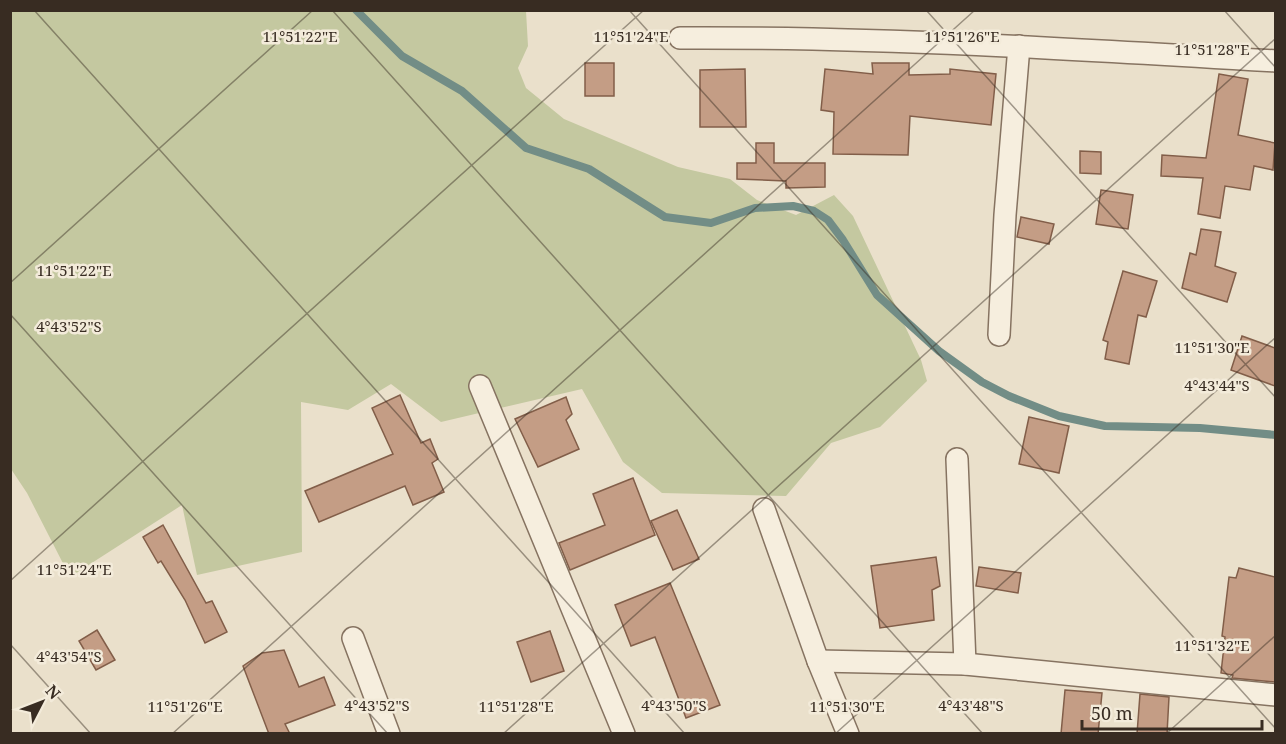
<svg xmlns="http://www.w3.org/2000/svg" width="1286" height="744" font-family="'Noto Serif',serif">
	<rect width="100%" height="100%" fill="#eae0cb"/>
	<!-- green -->
	<polygon fill="#c4c8a0" points="10,11 526,11 528,46 518,68 526,88 564,119 678,167 730,179 757,200 796,215 834,195 853,216 921,360 927,381 880,427 831,443 786,496 662,493 623,462 582,389 441,422 391,384 348,410 301,402 302,552 197,575 182,505 70,577 27,493 11,469"/>
	<g fill="none" stroke-linecap="round" stroke-linejoin="round">
		<!-- stream -->
		<polyline stroke="#728d86" stroke-width="8" points="356,10 402,56 462,91 526,148 589,169 665,217 711,223 755,208 793,206 814,211 828,220 843,240 877,295 939,351 982,382 1009,396 1059,416 1105,426 1200,428 1276,435"/>
	</g>
	<!-- building -->
	<g fill="#c49d85" stroke="#825e49" stroke-width="1.5">
		<rect x="585" y="63" width="29" height="33"/>
		<polygon points="872,63 909,63 909,75 950,74 950,69 996,74 991,125 910,116 908,155 833,154 834,112 821,110 825,69 873,74"/>
		<polygon points="745,69 746,127 700,127 700,70"/>
		<polygon points="1219,74 1248,79 1238,135 1275,143 1273,170 1254,166 1250,190 1225,186 1220,218 1198,214 1203,178 1161,176 1162,155 1206,158"/>
		<polygon points="756,143 774,143 774,163 825,163 825,187 786,188 786,181 737,179 737,163 756,163"/>
		<polygon points="1080,151 1101,152 1101,174 1080,173"/>
		<polygon points="1101,190 1133,195 1128,229 1096,224"/>
		<polygon points="1021,217 1054,224 1049,244 1017,237"/>
		<polygon points="1201,229 1221,232 1215,266 1236,273 1227,302 1182,288 1190,253 1196,255"/>
		<polygon points="1123,271 1157,281 1146,317 1138,315 1129,364 1105,359 1108,342 1103,340"/>
		<polygon points="1242,336 1275,348 1275,386 1231,370"/>
		<polygon points="400,395 421,443 430,439 438,459 432,463 444,492 413,505 405,486 319,522 305,491 393,454 372,408"/>
		<polygon points="566,397 572,414 566,420 579,449 538,467 515,419"/>
		<polygon points="1029,417 1069,426 1059,473 1019,464"/>
		<polygon points="633,478 655,535 570,570 559,543 605,525 593,494"/>
		<polygon points="677,510 699,559 673,570 651,521"/>
		<polygon points="163,525 206,603 212,601 227,632 205,643 185,600 161,561 158,563 143,537"/>
		<polygon points="936,557 940,586 932,590 934,620 880,628 871,566"/>
		<polygon points="979,567 1021,573 1018,593 976,586"/>
		<polygon points="1239,568 1275,577 1275,682 1232,678 1233,675 1221,673 1225,637 1222,636 1229,577 1236,578"/>
		<polygon points="670,583 720,705 686,718 655,637 631,646 615,605"/>
		<polygon points="97,630 115,660 96,670 79,641"/>
		<polygon points="550,631 564,671 531,682 517,642"/>
		<polygon points="284,650 299,687 324,677 335,705 285,724 290,734 269,734 243,666 262,653"/>
		<polygon points="1065,690 1102,693 1098,734 1061,734"/>
		<polygon points="1140,694 1169,697 1167,734 1137,734"/>
	</g>
	<g fill="none" stroke-linecap="round" stroke-linejoin="round">
		<defs>
			<g id="street">
				<path d="M680,38C879,37 1077,49 1276,61"/>
				<polyline points="999,335 1005,215 1019,46"/>
				<polyline points="480,386 624,734"/>
				<polyline points="957,459 965,664"/>
				<polyline points="764,509 818,661 848,734"/>
				<polyline points="353,638 389,734"/>
				<polyline points="818,661 965,664 1276,695"/>
			</g>
		</defs>
		<!-- street casing -->
		<use href="#street" stroke="#867361" stroke-width="24"/>
		<!-- street -->
		<use href="#street" stroke="#f6eede" stroke-width="21"/>
	</g>
	<!-- ticks -->
	<path fill="none" stroke="#382c22" stroke-width="1.5" stroke-opacity="0.45" d="M34,10L685,734M332,10L983,734M629,10L1276,729M926,10L1276,398M1224,10L1276,68M10,283L313,10M10,314L388,734M10,581L644,10M10,644L91,734M172,734L975,10M503,734L1276,38M835,734L1276,337M1166,734L1276,635"/>
	<g font-size="15" text-anchor="middle" fill="#382c22" stroke="#f3ebda" stroke-width="5" stroke-linejoin="round" paint-order="stroke">
		<text x="631" y="42">11°51'24"E</text>
		<text x="300" y="42">11°51'22"E</text>
		<text x="962" y="42">11°51'26"E</text>
		<text x="1212" y="55">11°51'28"E</text>
		<text x="74" y="276">11°51'22"E</text>
		<text x="69" y="332">4°43'52"S</text>
		<text x="1212" y="353">11°51'30"E</text>
		<text x="1217" y="391">4°43'44"S</text>
		<text x="74" y="575">11°51'24"E</text>
		<text x="1212" y="651">11°51'32"E</text>
		<text x="69" y="662">4°43'54"S</text>
		<text x="377" y="711">4°43'52"S</text>
		<text x="674" y="711">4°43'50"S</text>
		<text x="971" y="711">4°43'48"S</text>
		<text x="185" y="712">11°51'26"E</text>
		<text x="516" y="712">11°51'28"E</text>
		<text x="847" y="712">11°51'30"E</text>
	</g>
	<!-- border -->
	<rect width="1286" height="744" fill="none" stroke="#382c22" stroke-width="24"/>
	<!-- north arrow -->
	<g transform="translate(42 702) rotate(48)" stroke="#f3ebda" stroke-width="4.5" paint-order="stroke">
	<path d="M0-4.5L10 22L0 15L-10 22Z" fill="#382c22"/>
	<text y="-9" font-size="16" font-weight="bold" text-anchor="middle" fill="#382c22">N</text>
	</g>
	<!-- scale -->
	<path d="M1082 720v9h180v-9" fill="none" stroke="#382c22" stroke-width="3"/>
	<text x="1091" y="720" font-size="18" fill="#382c22" stroke="#f3ebda" stroke-width="4.5" paint-order="stroke">50 m</text>
</svg>
